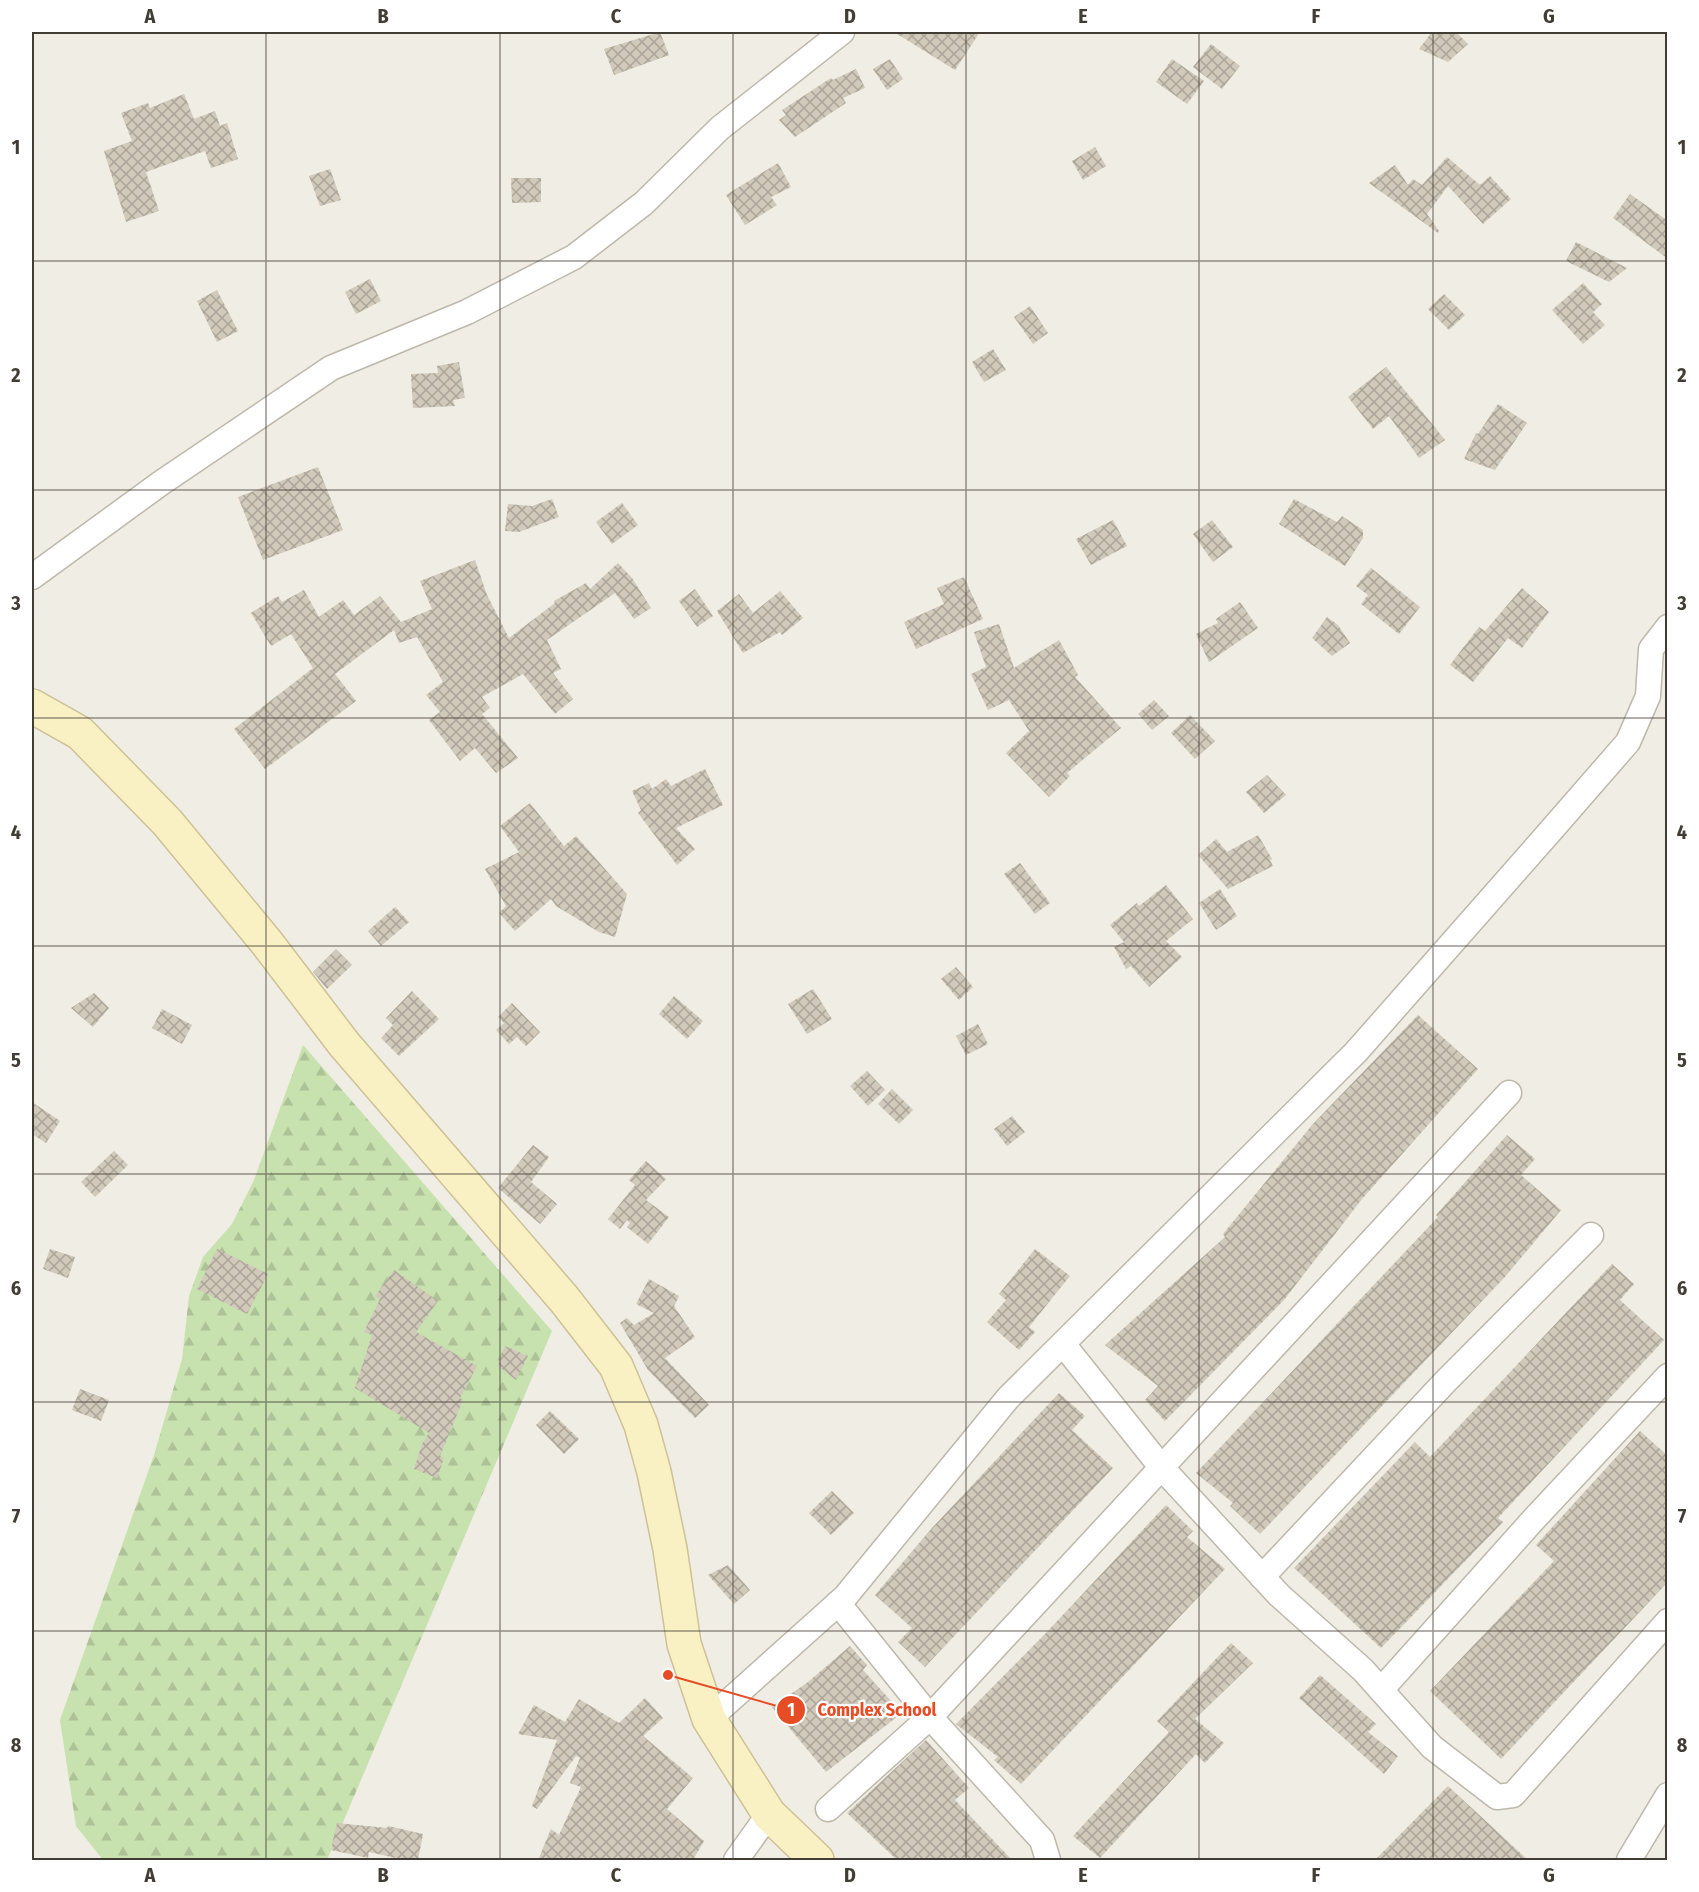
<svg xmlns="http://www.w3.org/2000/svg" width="1699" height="1892" font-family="'Fira Sans Condensed',sans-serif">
	<defs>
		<pattern id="forest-firs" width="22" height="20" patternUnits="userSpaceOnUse" patternTransform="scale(1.5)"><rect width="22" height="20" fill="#c8e2af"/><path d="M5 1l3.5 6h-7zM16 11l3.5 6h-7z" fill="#adc397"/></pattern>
		<pattern id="building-cross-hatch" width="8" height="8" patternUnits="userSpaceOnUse" patternTransform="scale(1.5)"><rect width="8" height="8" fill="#d1c9ba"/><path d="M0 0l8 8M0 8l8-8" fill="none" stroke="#aba498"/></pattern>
	</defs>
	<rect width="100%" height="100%" fill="#f0ede4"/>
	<!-- forest -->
	<polygon fill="url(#forest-firs)" points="303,1045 552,1331 327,1860 103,1860 76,1826 60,1720 154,1455 182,1359 189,1296 203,1257 232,1224 254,1180"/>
	<!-- building -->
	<g fill="url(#building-cross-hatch)">
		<polygon points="660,32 669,55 614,75 604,49"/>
		<polygon points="894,32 980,32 955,70"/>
		<polygon points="1432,32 1456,32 1468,44 1448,62 1419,49"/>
		<polygon points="1211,44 1240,66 1222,89 1193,67"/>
		<polygon points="890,59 903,79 887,90 873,69"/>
		<polygon points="1172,59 1204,81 1187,104 1156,82"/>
		<polygon points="856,69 865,88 843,98 846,103 795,137 779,120 786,115 782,110 831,78 833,80"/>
		<polygon points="184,94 194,119 215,111 220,126 227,123 238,159 211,168 205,151 146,172 159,211 126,222 104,151 132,141 121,113 148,103 150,108"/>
		<polygon points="1095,147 1106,166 1083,180 1072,161"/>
		<polygon points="1447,157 1480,185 1490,176 1511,199 1483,224 1448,186 1427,214 1439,231 1438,233 1369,183 1395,165 1408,185 1413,179 1422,185"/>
		<polygon points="778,163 791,187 771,197 777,205 745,225 726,195"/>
		<polygon points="330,169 341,200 320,206 309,176"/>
		<polygon points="511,178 541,178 541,202 512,203"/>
		<polygon points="1630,194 1668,221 1668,259 1613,218"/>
		<polygon points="1576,242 1627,268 1609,282 1566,261"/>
		<polygon points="370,279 381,301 356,314 345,292"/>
		<polygon points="1583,283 1602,304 1593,312 1605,325 1583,344 1552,310"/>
		<polygon points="217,290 238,331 217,342 197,301"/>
		<polygon points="1444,294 1465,315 1449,330 1428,309"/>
		<polygon points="1030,306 1048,333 1033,344 1014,317"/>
		<polygon points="993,349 1006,370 984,382 972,362"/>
		<polygon points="459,362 465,398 453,400 455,406 413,408 411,374 438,373 437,366"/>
		<polygon points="1386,367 1445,440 1419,458 1389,416 1373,429 1348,397"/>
		<polygon points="1498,404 1527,423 1495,470 1464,459 1476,433 1478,434"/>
		<polygon points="318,467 343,530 263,560 238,497"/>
		<polygon points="552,499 559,517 519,532 505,531 508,504 532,506"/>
		<polygon points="1294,499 1337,522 1342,516 1363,530 1363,538 1345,566 1279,524"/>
		<polygon points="622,503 638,525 612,544 596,522"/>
		<polygon points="1113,520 1127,546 1091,565 1076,539"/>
		<polygon points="1212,520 1233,547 1213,562 1193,534"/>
		<polygon points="475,560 487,595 509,638 555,603 554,601 586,583 590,589 618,563 632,578 651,608 634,619 615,593 547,640 561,669 553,673 573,699 555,714 523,674 482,697 490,708 482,714 518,758 496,773 475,748 460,761 429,720 440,712 426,695 443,682 417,637 399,643 394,630 335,674 356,701 265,769 234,729 313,668 291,634 271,646 251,613 278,596 282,602 304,590 319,617 343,600 354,615 380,596 401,622 432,609 420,581"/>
		<polygon points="1371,568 1420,607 1399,634 1361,604 1368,595 1356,586"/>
		<polygon points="964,577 983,619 916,649 904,622 944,604 937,588"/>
		<polygon points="1522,588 1549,612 1522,648 1508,638 1473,682 1450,665 1479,627 1485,631"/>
		<polygon points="695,589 713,616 697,627 679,601"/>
		<polygon points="780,591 803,618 782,635 780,632 743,653 717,611 739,594 753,613"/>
		<polygon points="1240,602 1258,628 1209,662 1196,634 1218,623 1216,619"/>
		<polygon points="1327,617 1338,625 1350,643 1332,656 1312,638"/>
		<polygon points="999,624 1014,668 1059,640 1078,675 1075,677 1121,728 1067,773 1070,776 1049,797 1006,753 1029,731 1009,700 988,710 971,674 986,667 974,632"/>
		<polygon points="1154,700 1169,716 1152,730 1138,714"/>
		<polygon points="1190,715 1215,741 1195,759 1171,733"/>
		<polygon points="705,769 723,805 676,828 695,849 677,865 638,813 641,810 632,791 649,783 652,789 666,779 671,786"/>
		<polygon points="1267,775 1286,795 1264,813 1246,792"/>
		<polygon points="530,803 564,846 576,836 627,894 615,937 599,932 556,906 551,899 515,931 499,913 506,906 485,869 519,852 500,826"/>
		<polygon points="1258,835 1272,859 1270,860 1273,866 1228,889 1198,855 1216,839 1227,852"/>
		<polygon points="1020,863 1050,903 1035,914 1004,874"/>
		<polygon points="1166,885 1193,919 1166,941 1182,957 1149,987 1131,966 1126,969 1114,947 1124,942 1110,925 1137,903 1139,906"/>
		<polygon points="1220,889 1237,916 1216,930 1199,903"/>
		<polygon points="395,907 409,922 381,946 368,931"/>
		<polygon points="336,949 352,965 327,989 313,972"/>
		<polygon points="956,967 973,987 959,1000 941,979"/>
		<polygon points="813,989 832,1019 807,1034 788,1004"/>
		<polygon points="412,991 439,1019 399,1056 381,1038 393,1025 386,1018"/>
		<polygon points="94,993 109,1008 93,1027 71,1008"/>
		<polygon points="674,996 703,1021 687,1039 659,1014"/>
		<polygon points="512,1003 540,1032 526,1046 517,1037 509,1044 496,1030 504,1023 498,1017"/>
		<polygon points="162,1009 192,1025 182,1044 152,1028"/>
		<polygon points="1418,1015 1478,1069 1362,1199 1284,1300 1165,1421 1145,1400 1158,1386 1105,1345 1225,1237 1223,1234 1312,1125"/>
		<polygon points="978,1024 988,1044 966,1055 956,1036"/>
		<polygon points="867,1071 885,1090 868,1106 850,1086"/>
		<polygon points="892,1089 913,1110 899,1124 878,1104"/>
		<polygon points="32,1102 60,1121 46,1143 32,1134"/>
		<polygon points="1012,1116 1025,1132 1007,1146 994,1129"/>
		<polygon points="1507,1135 1535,1159 1521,1175 1561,1210 1504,1278 1260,1534 1230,1506 1233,1503 1196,1473 1438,1217 1436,1215"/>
		<polygon points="533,1145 549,1157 531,1182 557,1204 540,1224 498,1188"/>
		<polygon points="114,1151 128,1165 95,1197 81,1182"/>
		<polygon points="646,1161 666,1179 646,1200 669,1217 648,1244 627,1227 630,1223 627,1220 620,1229 608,1219 635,1185 629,1180"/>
		<polygon points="50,1249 75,1257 68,1278 43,1269"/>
		<polygon points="217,1249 268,1274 247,1314 197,1289"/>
		<polygon points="1035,1249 1070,1276 1029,1327 1035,1332 1019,1350 987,1322 1006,1300 999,1294"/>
		<polygon points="1612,1264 1634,1284 1620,1300 1664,1340 1498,1518 1503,1522 1381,1648 1294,1568 1415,1442 1430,1457"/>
		<polygon points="394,1270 438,1301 416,1332 477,1366 460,1398 463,1400 440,1456 444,1458 437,1478 414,1469 422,1444 429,1433 355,1388 372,1335 364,1332 380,1299 375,1296"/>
		<polygon points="649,1279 679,1296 674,1306 695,1337 665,1358 709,1405 695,1418 648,1370 620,1323 627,1318 634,1325 654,1313 636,1304"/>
		<polygon points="505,1346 528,1356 516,1380 498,1366"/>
		<polygon points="80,1389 109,1400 101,1421 72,1410"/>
		<polygon points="1059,1393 1085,1416 1072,1430 1113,1468 925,1667 898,1642 912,1628 875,1595 932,1528"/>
		<polygon points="550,1411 579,1439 564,1454 536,1425"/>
		<polygon points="1640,1431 1668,1456 1668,1582 1501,1759 1430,1691 1554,1561 1536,1545"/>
		<polygon points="832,1491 854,1513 831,1535 809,1513"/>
		<polygon points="1166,1505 1193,1531 1187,1537 1225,1569 1021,1784 994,1760 998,1757 956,1724 1046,1633"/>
		<polygon points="728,1565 750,1590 734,1604 708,1575"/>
		<polygon points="1231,1643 1253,1663 1195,1719 1224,1743 1205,1763 1196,1754 1100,1858 1073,1836 1169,1732 1157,1721"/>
		<polygon points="850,1646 867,1665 863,1670 902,1713 826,1772 772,1707 808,1682"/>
		<polygon points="1320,1675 1376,1724 1368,1732 1398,1756 1384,1774 1299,1698"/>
		<polygon points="645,1698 663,1718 643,1736 693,1778 667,1809 704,1841 693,1860 538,1860 551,1829 559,1835 581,1787 570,1783 580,1758 576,1756 537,1809 532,1806 557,1740 518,1734 534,1705 565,1722 579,1699 619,1723"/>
		<polygon points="926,1740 969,1788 955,1800 1012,1860 897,1860 847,1813"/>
		<polygon points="1448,1786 1528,1860 1375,1860"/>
		<polygon points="337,1823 387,1828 388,1826 423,1834 418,1860 404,1860 369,1852 368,1858 331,1850"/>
	</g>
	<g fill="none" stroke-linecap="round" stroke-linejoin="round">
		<defs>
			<g id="street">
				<polyline points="32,577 161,483 331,368 467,312 574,257 644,203 720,128 842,32"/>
				<polyline points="1063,1344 1162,1468 1279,1595 1363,1670 1432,1747 1497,1797 1513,1795 1668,1621"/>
				<polyline points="1262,1577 1445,1382 1591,1235"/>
				<polyline points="838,1603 930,1717 1509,1093"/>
				<polyline points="1381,1690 1534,1519 1668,1376"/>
				<polyline points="709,1719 845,1597 1008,1398 1356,1052 1554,827 1628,742 1648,696 1651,649 1668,627"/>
				<polyline points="828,1809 930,1717 1042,1840 1048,1860"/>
				<polyline points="736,1860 769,1814"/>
				<polyline points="1629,1860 1668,1795"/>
			</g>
			<polyline id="secondary" points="32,706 80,733 167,822 267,943 344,1044 564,1299 616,1366 641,1425 654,1472 670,1549 684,1644 709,1719 769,1814 817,1860"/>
		</defs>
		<!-- street casing -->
		<use href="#street" stroke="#beb8aa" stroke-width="27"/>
		<!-- secondary casing -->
		<use href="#secondary" stroke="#cdc196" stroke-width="36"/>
		<!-- street -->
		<use href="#street" stroke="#fff" stroke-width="24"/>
		<!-- secondary -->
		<use href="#secondary" stroke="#f9f0c4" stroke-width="33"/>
	</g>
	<!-- grid -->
	<path fill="none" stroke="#423d34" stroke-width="1.5" stroke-opacity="0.55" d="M266,32V1860M500,32V1860M733,32V1860M966,32V1860M1199,32V1860M1433,32V1860M32,261H1668M32,490H1668M32,718H1668M32,946H1668M32,1174H1668M32,1402H1668M32,1631H1668"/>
	<!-- callouts -->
	<path fill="none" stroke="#e74d24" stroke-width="2" d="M668 1675L791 1710"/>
	<g fill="#e74d24" stroke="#fff" stroke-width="2">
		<circle cx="668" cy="1675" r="6"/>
		<circle cx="791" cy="1710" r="15"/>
	</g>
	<g font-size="18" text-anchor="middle" font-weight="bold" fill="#fff">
		<text x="791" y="1716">1</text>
	</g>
	<g font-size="18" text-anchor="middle" font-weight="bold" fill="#e74d24" stroke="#fff" stroke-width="4.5" stroke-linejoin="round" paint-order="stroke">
		<text x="877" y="1716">Complex School</text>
	</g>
	<!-- border -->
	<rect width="1699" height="1892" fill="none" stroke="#ffffff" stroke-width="66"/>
	<rect x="33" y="33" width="1633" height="1826" fill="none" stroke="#423d34" stroke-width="2"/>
	<g font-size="20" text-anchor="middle" font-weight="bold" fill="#423d34">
		<text x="150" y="23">A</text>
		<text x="383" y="23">B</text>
		<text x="616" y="23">C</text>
		<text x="850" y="23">D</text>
		<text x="1083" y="23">E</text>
		<text x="1316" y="23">F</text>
		<text x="1549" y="23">G</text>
		<text x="16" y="154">1</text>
		<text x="1682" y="154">1</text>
		<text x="16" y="382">2</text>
		<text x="1682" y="382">2</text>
		<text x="16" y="610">3</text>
		<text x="1682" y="610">3</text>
		<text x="16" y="839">4</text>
		<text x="1682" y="839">4</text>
		<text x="16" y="1067">5</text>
		<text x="1682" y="1067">5</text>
		<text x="16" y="1295">6</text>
		<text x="1682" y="1295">6</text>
		<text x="16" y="1523">7</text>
		<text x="1682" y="1523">7</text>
		<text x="16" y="1752">8</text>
		<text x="1682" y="1752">8</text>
		<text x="150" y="1882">A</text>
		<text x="383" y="1882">B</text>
		<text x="616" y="1882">C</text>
		<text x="850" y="1882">D</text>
		<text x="1083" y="1882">E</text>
		<text x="1316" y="1882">F</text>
		<text x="1549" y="1882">G</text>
	</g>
</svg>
